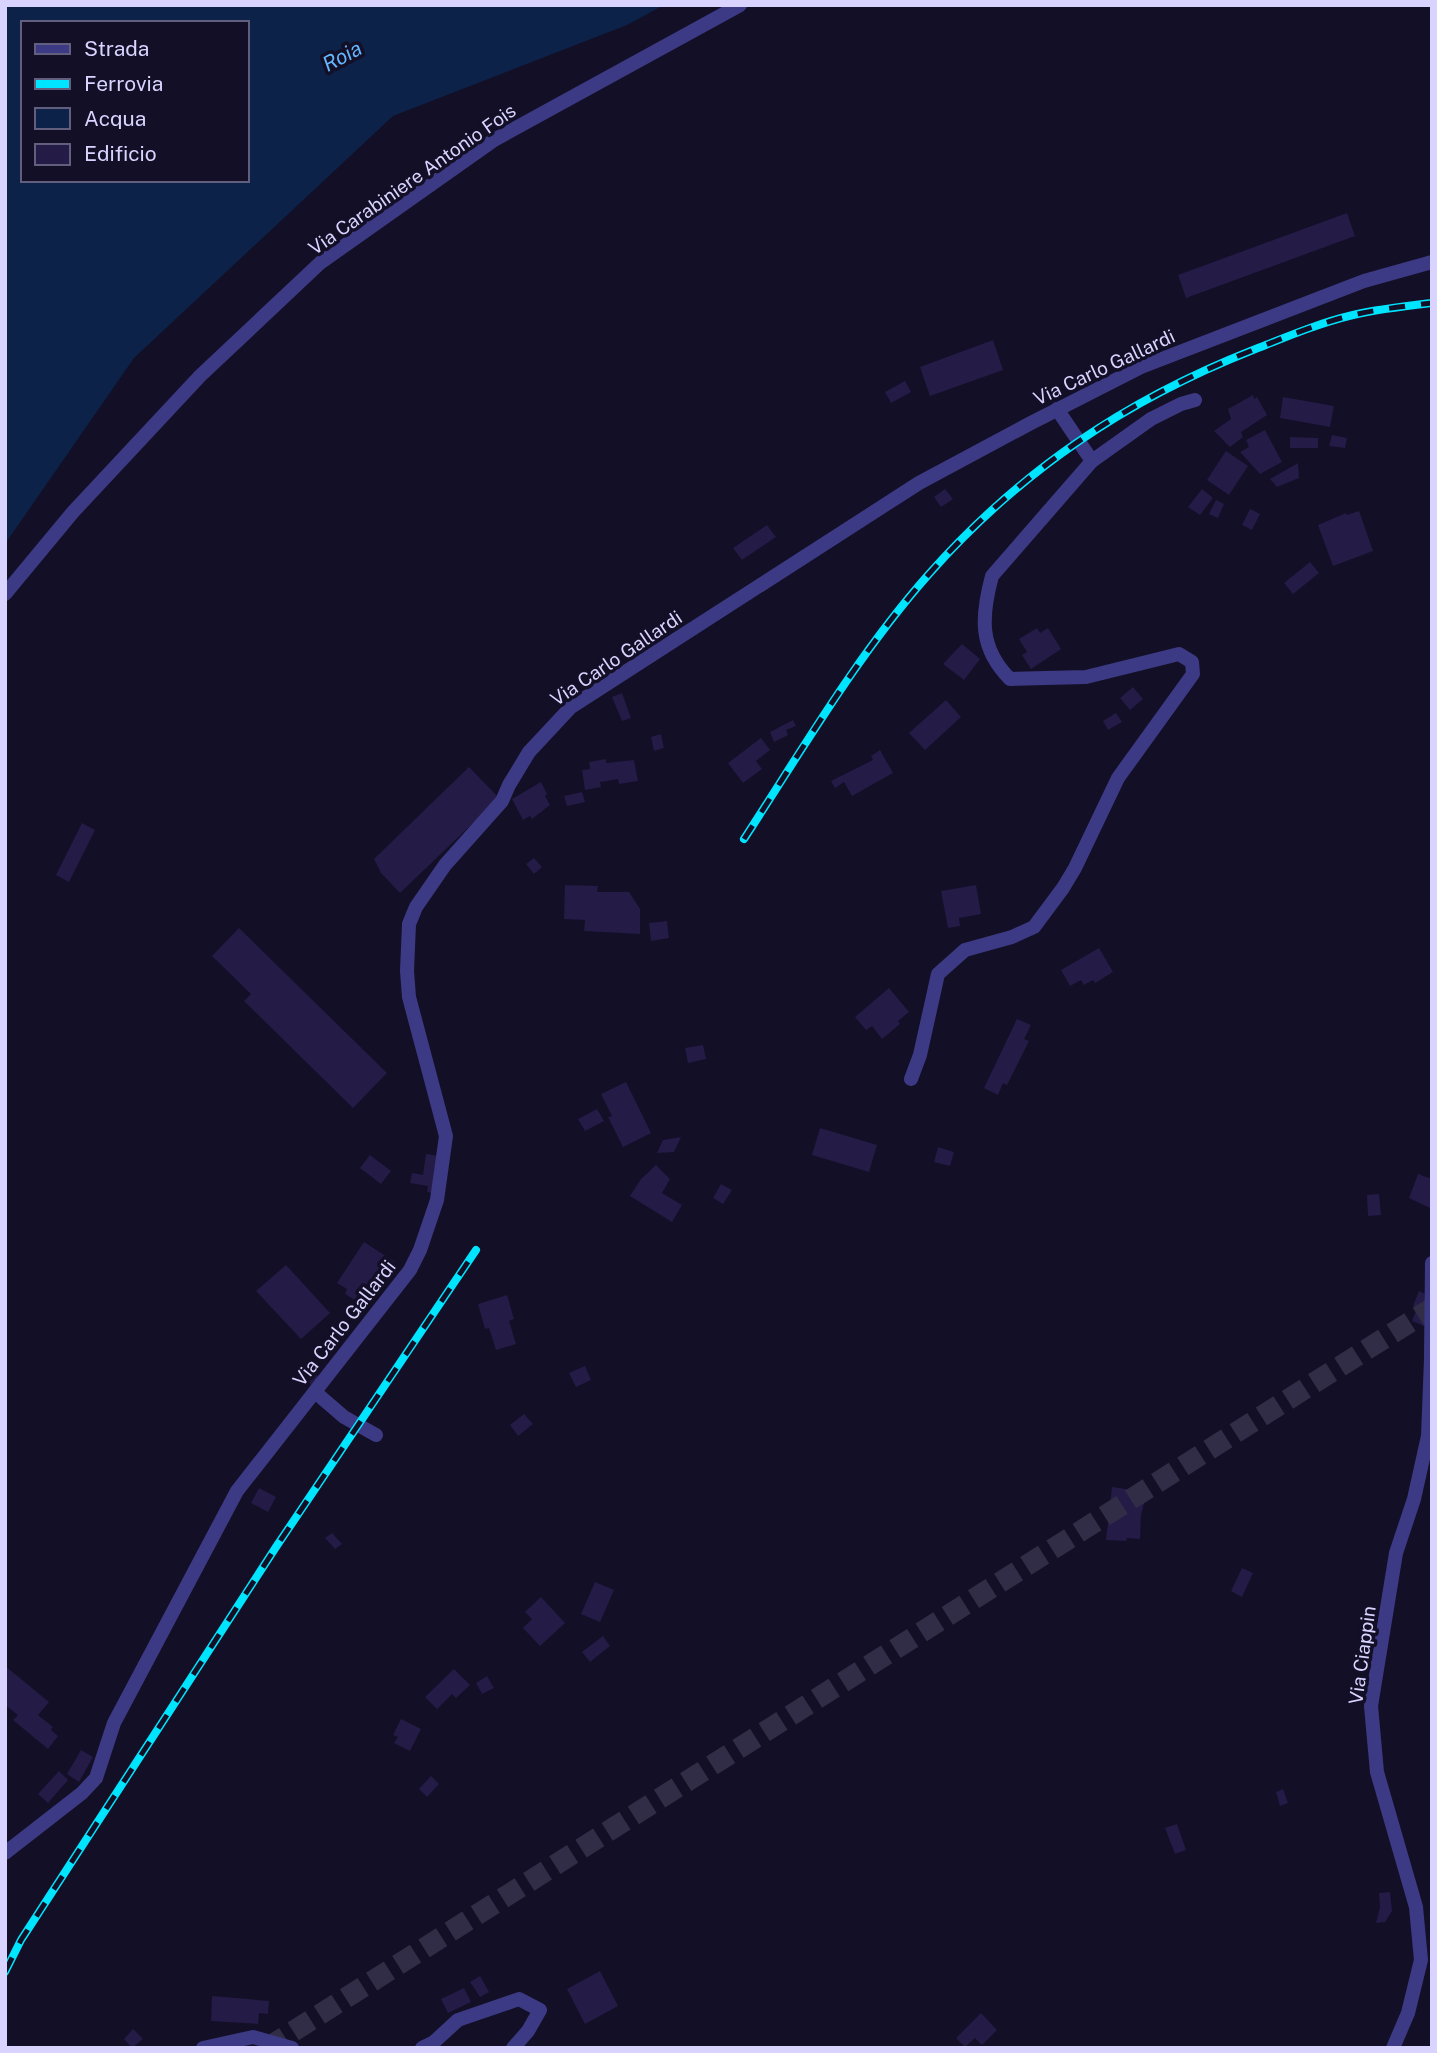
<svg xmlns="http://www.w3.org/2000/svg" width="1437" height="2053" font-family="'Public Sans',sans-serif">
	<rect width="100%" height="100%" fill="#130f26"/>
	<!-- water -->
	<path fill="#0c2248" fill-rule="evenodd" d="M5,5H664L627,25L393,116L134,358L5,544ZM23,23H247V180H23Z"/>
	<!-- building -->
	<g fill="#241b47">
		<polygon points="1347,213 1355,236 1186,298 1178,275"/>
		<polygon points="993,340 1003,370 930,396 920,367"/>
		<polygon points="905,381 911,392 891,403 885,392"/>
		<polygon points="1253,395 1254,399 1257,397 1267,415 1241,432 1243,437 1230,447 1214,431 1231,419 1228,409"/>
		<polygon points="1283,397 1334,406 1330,427 1280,418"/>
		<polygon points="1265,430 1282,462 1260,474 1240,452 1249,447 1246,440"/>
		<polygon points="1332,435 1347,438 1345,448 1329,446"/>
		<polygon points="1290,437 1318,438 1318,448 1290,448"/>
		<polygon points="1226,451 1248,466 1229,495 1207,480"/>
		<polygon points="1298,463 1299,478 1277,487 1270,479"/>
		<polygon points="945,489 953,499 941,507 934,497"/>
		<polygon points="1202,489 1213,498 1200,515 1188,507"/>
		<polygon points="1216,500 1224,504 1218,518 1209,514"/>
		<polygon points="1250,509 1260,514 1252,530 1242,525"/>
		<polygon points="1359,511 1373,551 1333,566 1318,525 1346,513 1347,515"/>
		<polygon points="767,525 776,537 742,560 733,548"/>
		<polygon points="1310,562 1319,573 1293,594 1284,583"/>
		<polygon points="1037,628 1040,633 1048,628 1061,649 1031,669 1022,655 1027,652 1019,639"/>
		<polygon points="962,644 980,659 964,680 943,664"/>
		<polygon points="1133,687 1143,699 1130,710 1120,698"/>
		<polygon points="622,693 631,718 622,721 612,697"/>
		<polygon points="946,700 961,717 925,750 909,733"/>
		<polygon points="1116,713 1122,722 1108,730 1103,721"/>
		<polygon points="793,720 796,726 786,730 788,735 774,742 770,732"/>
		<polygon points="661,734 664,748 654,751 651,737"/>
		<polygon points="761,738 770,750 756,761 762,769 743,783 728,763"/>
		<polygon points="880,750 893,773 852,796 844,782 835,788 831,781 873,760 871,756"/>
		<polygon points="606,759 606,763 634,760 638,781 619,784 618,779 600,782 601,787 585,790 582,770 590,769 589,762"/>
		<polygon points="469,767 499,798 400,893 381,873 374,859"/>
		<polygon points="541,782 547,794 545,796 550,805 532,819 530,816 523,820 512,799"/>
		<polygon points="582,792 585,802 567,806 564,796"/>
		<polygon points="82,823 95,830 69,882 56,875"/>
		<polygon points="534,858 542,867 534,874 526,864"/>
		<polygon points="565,885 598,886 597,892 629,892 640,909 640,934 584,931 585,920 564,919"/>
		<polygon points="976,885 981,914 959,918 960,926 948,928 941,891"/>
		<polygon points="667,921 669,938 651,941 649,923"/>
		<polygon points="239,928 387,1073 353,1108 244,1001 251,994 212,956"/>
		<polygon points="1099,948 1113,972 1095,983 1093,980 1084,985 1081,980 1070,986 1061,970"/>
		<polygon points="889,988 909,1012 898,1021 900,1024 882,1039 872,1026 866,1030 855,1017"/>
		<polygon points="1017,1019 1031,1025 1024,1039 1029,1041 1007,1085 1003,1083 998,1095 984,1088"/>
		<polygon points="703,1045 706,1059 688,1063 685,1048"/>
		<polygon points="626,1082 651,1133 623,1147 608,1117 612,1116 601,1094"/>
		<polygon points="597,1109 604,1121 585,1131 578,1119"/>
		<polygon points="820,1128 877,1145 869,1172 812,1155"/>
		<polygon points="681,1137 674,1152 657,1153 663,1140"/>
		<polygon points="938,1147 954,1152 950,1166 934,1162"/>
		<polygon points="426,1154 439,1156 432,1193 427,1192 428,1186 410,1183 412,1173 423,1175"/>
		<polygon points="370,1155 391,1171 381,1184 360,1168"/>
		<polygon points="656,1165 670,1179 662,1193 682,1205 672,1222 630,1196 641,1179"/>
		<polygon points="1418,1174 1432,1179 1432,1209 1409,1198"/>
		<polygon points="721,1184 732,1190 723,1204 713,1198"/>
		<polygon points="1379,1194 1381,1215 1368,1216 1367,1195"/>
		<polygon points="364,1242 395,1262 366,1307 345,1294 347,1289 337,1283"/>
		<polygon points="286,1265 330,1313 301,1339 256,1291"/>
		<polygon points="1419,1291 1425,1294 1424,1326 1412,1321 1417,1308 1413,1306"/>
		<polygon points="507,1295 514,1319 509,1321 516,1344 496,1350 489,1328 485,1329 478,1304"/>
		<polygon points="585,1366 591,1380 576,1387 569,1373"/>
		<polygon points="311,1369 319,1378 312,1386 303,1377"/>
		<polygon points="524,1414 533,1424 518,1436 510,1425"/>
		<polygon points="1112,1487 1147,1492 1141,1515 1140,1539 1127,1538 1126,1541 1106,1540"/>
		<polygon points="259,1488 276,1497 268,1512 251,1503"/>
		<polygon points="332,1533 342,1544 335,1549 325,1538"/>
		<polygon points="1242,1568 1253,1573 1242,1597 1231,1591"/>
		<polygon points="595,1582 614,1590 600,1622 581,1614"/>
		<polygon points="541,1597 565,1623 540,1646 523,1628 532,1619 525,1612"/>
		<polygon points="603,1636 610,1646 590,1662 582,1652"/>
		<polygon points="1362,1650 1368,1657 1356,1669 1350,1662"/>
		<polygon points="5,1666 49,1702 38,1715 53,1727 51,1730 58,1736 48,1749 13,1720 18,1715 5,1705"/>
		<polygon points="454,1669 470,1685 456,1698 452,1694 437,1709 425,1697"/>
		<polygon points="487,1676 494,1688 482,1694 476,1683"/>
		<polygon points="401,1719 421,1729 410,1751 394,1743 398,1737 393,1735"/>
		<polygon points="81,1750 93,1757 79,1782 67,1774"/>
		<polygon points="59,1771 68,1780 48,1803 38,1794"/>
		<polygon points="431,1776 439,1784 427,1797 419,1789"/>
		<polygon points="1283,1789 1288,1803 1280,1806 1276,1792"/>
		<polygon points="1177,1824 1186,1850 1175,1854 1165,1828"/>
		<polygon points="1390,1892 1392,1911 1385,1922 1376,1923 1380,1907 1379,1893"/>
		<polygon points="600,1971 618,2006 585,2024 567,1989"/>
		<polygon points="480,1976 489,1992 480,1997 470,1982"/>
		<polygon points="464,1988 471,2002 448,2013 441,1999"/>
		<polygon points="212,1996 269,2001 268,2014 259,2013 258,2024 211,2021"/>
		<polygon points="981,2013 997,2030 982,2045 975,2038 965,2047 956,2038"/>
		<polygon points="133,2029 143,2039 132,2048 124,2039"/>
	</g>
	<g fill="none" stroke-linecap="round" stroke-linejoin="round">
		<!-- highway-tunnel -->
		<polyline stroke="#312d47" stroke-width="21" stroke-dasharray="21 10" stroke-linecap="butt" points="267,2048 1432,1308"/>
		<!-- street -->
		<g stroke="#3d3a85" stroke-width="14">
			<polyline points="1057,409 1092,461"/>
			<polyline points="5,594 73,512 200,376 320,263 494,140 740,5"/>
			<path d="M911,1079L920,1055L938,974L965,950L1012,937L1034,927L1063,888L1075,868L1118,778L1193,674L1192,662L1179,654L1086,677L1010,679C979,648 981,617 992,576L1092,461L1151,419L1181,404L1195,400"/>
			<polyline points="315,1392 344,1417 376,1435"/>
			<polyline points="5,1853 82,1793 96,1778 114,1723 237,1491 410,1270 420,1250 437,1200 446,1136 409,997 407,971 409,924 416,907 445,865 502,801 509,785 529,752 571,707 919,483 1029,424 1141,367 1364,281 1432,262"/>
			<polyline points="203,2048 253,2037 292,2048"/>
			<polyline points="422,2048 434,2042 458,2020 519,1999 540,2010 528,2031 513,2048"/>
			<polyline points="1393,2048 1408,2013 1421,1960 1416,1907 1377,1772 1371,1706 1396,1553 1414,1499 1428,1436 1431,1359 1432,1263"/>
		</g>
		<defs>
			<g id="rail">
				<path d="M744,839C802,750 858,654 929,574C1020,471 1126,400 1253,350C1286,337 1319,323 1353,315C1379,309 1406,306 1432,303"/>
				<polyline points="5,1972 21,1940 276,1547 476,1250"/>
			</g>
		</defs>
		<!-- rail casing -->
		<use href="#rail" stroke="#00e5ff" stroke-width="8"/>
		<!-- rail -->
		<use href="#rail" stroke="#130f26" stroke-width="5" stroke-dasharray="16" stroke-linecap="butt"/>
	</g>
	<g text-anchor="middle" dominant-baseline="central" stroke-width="7" stroke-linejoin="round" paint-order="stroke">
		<!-- street labels -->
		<g font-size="19" fill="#d9d4ff" stroke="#130f26">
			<text transform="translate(412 179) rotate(-35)">Via Carabiniere Antonio Fois</text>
			<text transform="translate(1104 367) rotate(-25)">Via Carlo Gallardi</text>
			<text transform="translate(616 658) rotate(-34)">Via Carlo Gallardi</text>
			<text transform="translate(344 1323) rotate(-52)">Via Carlo Gallardi</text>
			<text transform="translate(1362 1655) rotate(-82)">Via Ciappin</text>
		</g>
		<!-- water labels -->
		<g font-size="21" font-style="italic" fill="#62b6ff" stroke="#130f26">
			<text transform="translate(342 56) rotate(-28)">Roia</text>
		</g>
	</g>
	<!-- border -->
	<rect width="1437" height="2053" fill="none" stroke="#d9d4ff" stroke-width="14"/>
	<!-- legend -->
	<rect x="21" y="21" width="228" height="161" fill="#130f26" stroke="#625e7d" stroke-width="2"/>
	<rect x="35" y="44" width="35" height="10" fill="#3d3a85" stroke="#625e7d" stroke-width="2"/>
	<text x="84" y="56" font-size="21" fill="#d9d4ff">Strada</text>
	<rect x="35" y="79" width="35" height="10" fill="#00e5ff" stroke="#625e7d" stroke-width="2"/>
	<text x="84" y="91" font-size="21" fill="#d9d4ff">Ferrovia</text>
	<rect x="35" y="108" width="35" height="21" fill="#0c2248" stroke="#625e7d" stroke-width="2"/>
	<text x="84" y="126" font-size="21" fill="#d9d4ff">Acqua</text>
	<rect x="35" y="144" width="35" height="21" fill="#241b47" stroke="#625e7d" stroke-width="2"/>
	<text x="84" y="161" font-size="21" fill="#d9d4ff">Edificio</text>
</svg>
